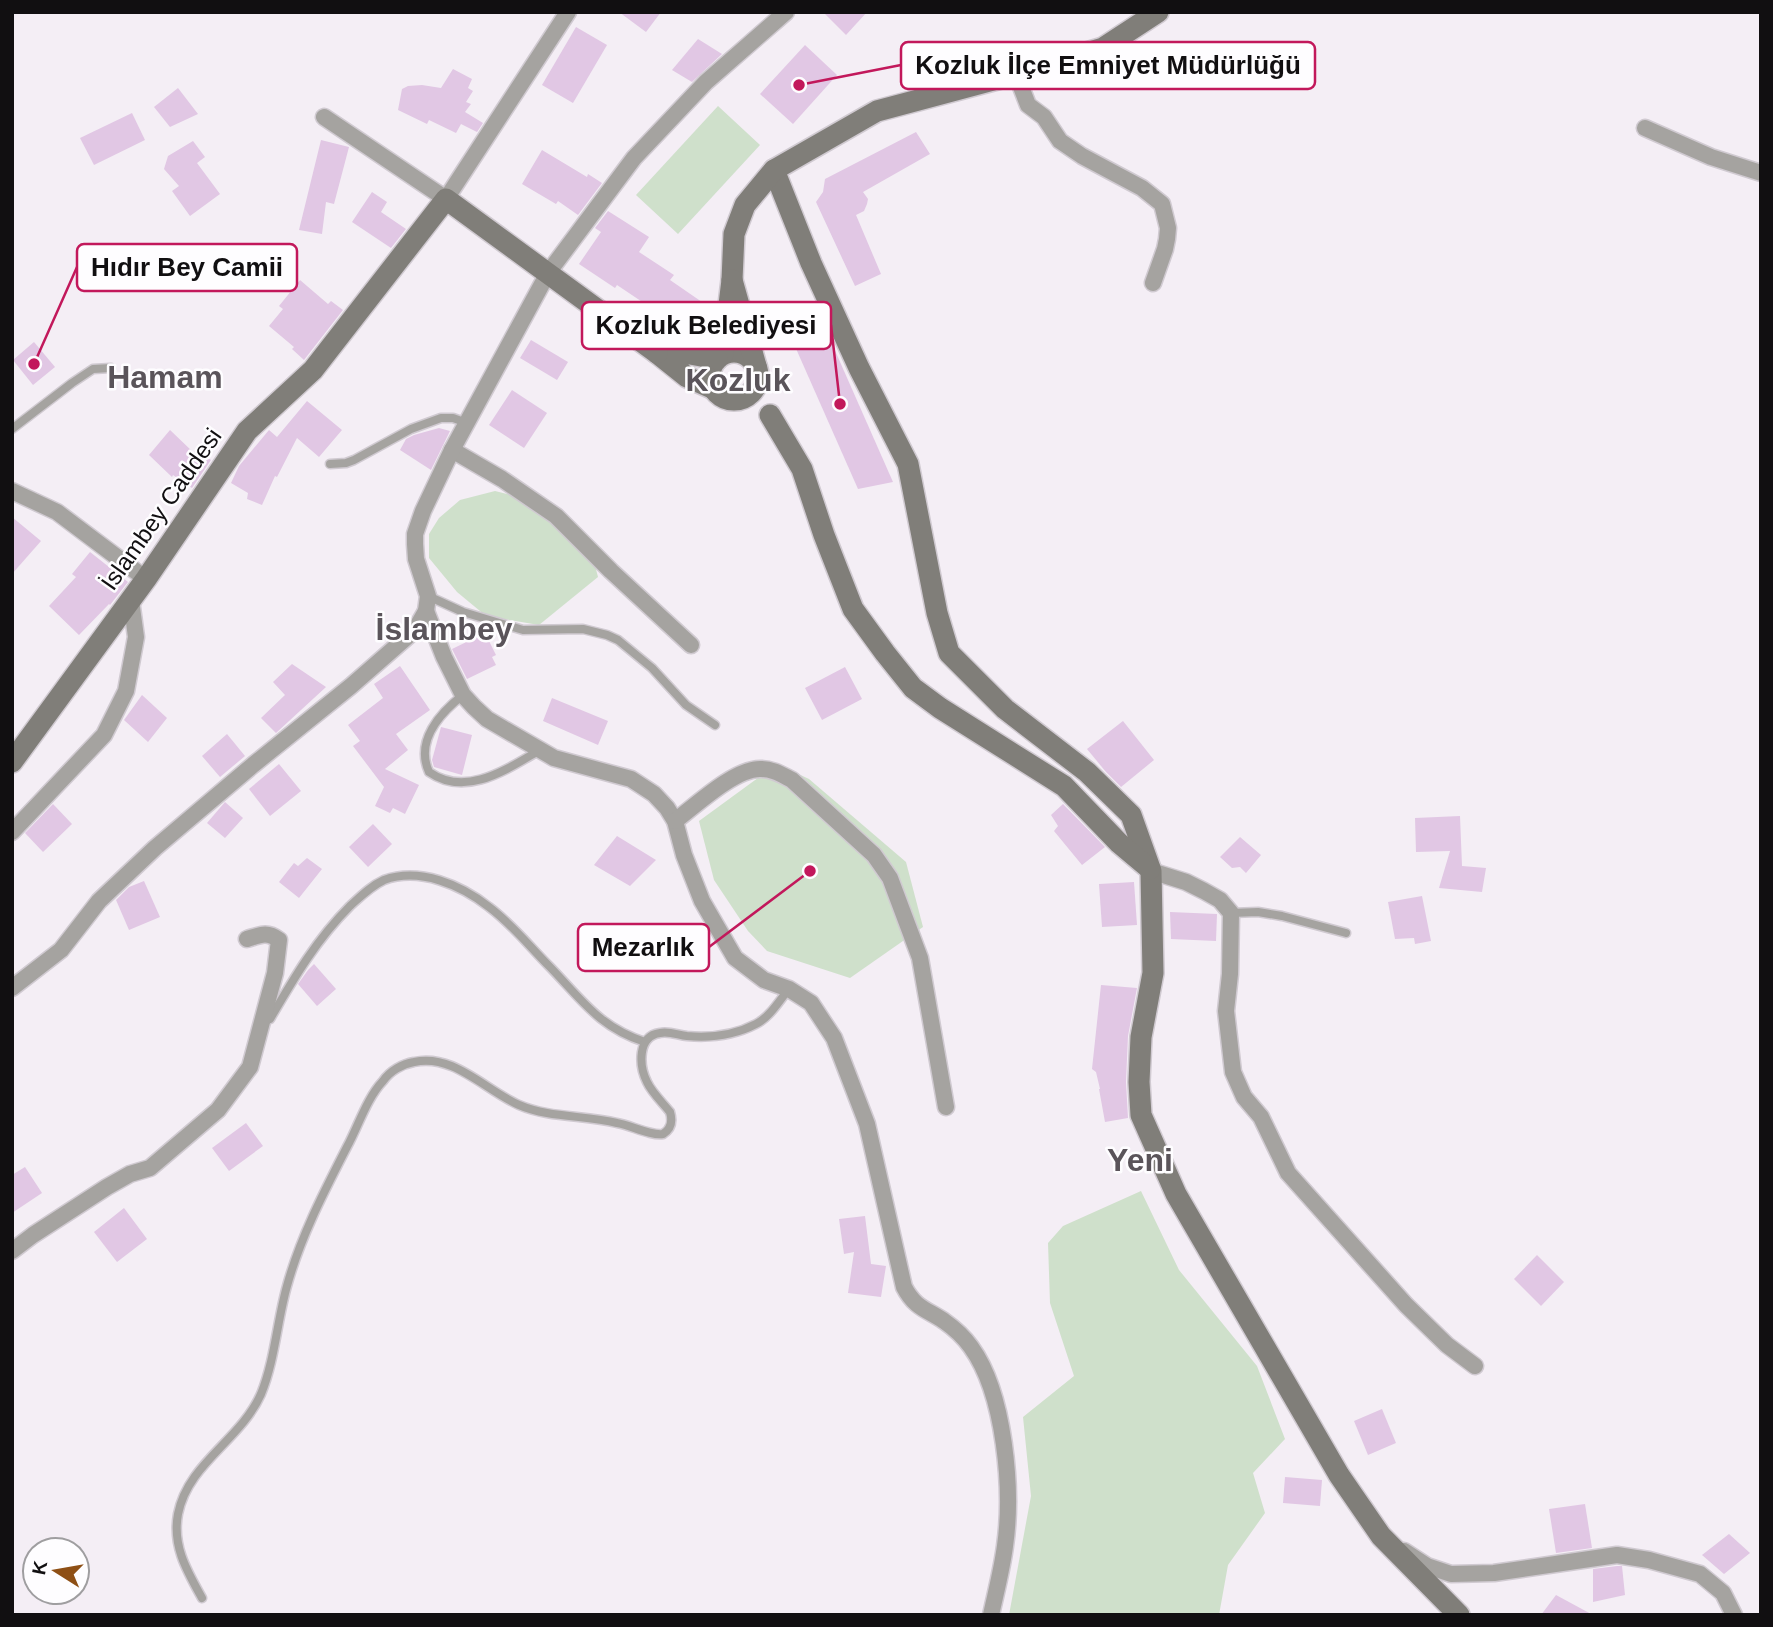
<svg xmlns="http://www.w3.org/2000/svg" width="1773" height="1627" font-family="Arial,sans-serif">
	<rect width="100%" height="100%" fill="#f4eef5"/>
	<!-- green -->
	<g fill="#cfe0cb">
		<polygon points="718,106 760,145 678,234 636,195"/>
		<polygon points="495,491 515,496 545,512 593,558 598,577 539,625 486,616 457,592 429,558 429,534 439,518 460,500"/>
		<polygon points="770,769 790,770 809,779 906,862 923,927 850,978 767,951 748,931 714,880 699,821"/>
		<polygon points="1141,1191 1179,1270 1257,1366 1285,1439 1253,1473 1265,1513 1228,1565 1219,1615 1009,1615 1031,1496 1023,1417 1074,1376 1050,1303 1048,1243 1063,1226"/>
	</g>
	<!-- building -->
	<g fill="#e1c7e4">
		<polygon points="619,12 661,12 646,32"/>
		<polygon points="823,12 867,12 846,35"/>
		<polygon points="576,27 607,45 573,103 542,85"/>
		<polygon points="698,39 722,54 692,82 672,70"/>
		<polygon points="805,45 837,75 793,124 760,94"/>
		<polygon points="453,69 472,79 468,88 473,91 466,102 471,104 465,112 483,123 477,132 461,124 456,133 429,120 427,124 398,110 402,89 408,86 422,85 441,88"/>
		<polygon points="178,88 198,114 170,127 154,107"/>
		<polygon points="132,113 145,140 94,165 80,138"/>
		<polygon points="916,132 930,154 863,192 868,199 867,204 864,211 856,215 881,274 855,286 816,202 823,192 825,179"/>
		<polygon points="321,140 349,147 334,204 326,202 322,234 299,230"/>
		<polygon points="193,141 205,157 197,163 220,194 190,216 172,191 179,186 164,169 168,156"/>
		<polygon points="542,150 587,177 588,174 602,183 578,215 558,201 556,204 522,184"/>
		<polygon points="372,192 387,202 381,212 406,229 391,248 352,222"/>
		<polygon points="608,211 649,237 639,252 674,275 670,280 715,311 696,338 617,285 615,288 579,264 601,232 595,228"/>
		<polygon points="300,280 328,304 331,301 343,310 304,360 292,349 294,347 269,326 283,309 279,306"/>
		<polygon points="818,312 893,482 858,489 786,326"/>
		<polygon points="531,340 568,362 557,380 520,358"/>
		<polygon points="34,342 55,367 33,385 13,360"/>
		<polygon points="512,390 547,413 524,448 489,425"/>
		<polygon points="307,401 342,430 319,457 297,438 277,477 275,476 262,505 247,499 248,493 231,483 239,466 269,430 277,437"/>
		<polygon points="439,428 450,431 431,470 400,450 406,439 414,435"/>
		<polygon points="170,430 194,453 196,449 211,460 192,488 173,475 172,477 149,455"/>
		<polygon points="12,517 41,541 12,574"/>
		<polygon points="90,552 128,582 110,605 109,604 79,635 49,606 76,577 72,574"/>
		<polygon points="485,633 496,655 492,657 496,665 467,679 452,649"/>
		<polygon points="292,664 326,687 276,733 261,718 285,695 273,682"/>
		<polygon points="400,666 430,710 396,734 408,750 385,769 419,785 405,814 393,808 390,813 375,806 384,787 353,746 360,741 348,725 383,698 374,684"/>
		<polygon points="845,667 862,699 822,720 805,688"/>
		<polygon points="142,695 167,718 148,742 124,720"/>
		<polygon points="552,698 608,721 598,745 543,721"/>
		<polygon points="1123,721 1154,760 1121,787 1106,772 1087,749"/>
		<polygon points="441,727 472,735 462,775 434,767 432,760"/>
		<polygon points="227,734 245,756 220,777 202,756"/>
		<polygon points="279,764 301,791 270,816 249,789"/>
		<polygon points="225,802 243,818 225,838 207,823"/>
		<polygon points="53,804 72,824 43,852 25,833"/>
		<polygon points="1063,804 1105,847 1082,865 1054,831 1058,826 1051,815"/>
		<polygon points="1460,816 1462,866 1486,868 1482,892 1439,888 1450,851 1416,852 1415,818"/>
		<polygon points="373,824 392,844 368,867 349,847"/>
		<polygon points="617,836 656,860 630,886 594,865"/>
		<polygon points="1240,837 1261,855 1246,873 1240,867 1232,868 1220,857"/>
		<polygon points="307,858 322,869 299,898 279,882 294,863 298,866"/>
		<polygon points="144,881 160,917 129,930 116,900 129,887"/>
		<polygon points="1134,882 1137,925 1102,927 1099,884"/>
		<polygon points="1422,896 1431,941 1415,944 1414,938 1395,939 1388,902"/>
		<polygon points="1170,912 1217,914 1216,941 1171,939"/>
		<polygon points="314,964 336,989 317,1006 298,984 308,970"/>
		<polygon points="1101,985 1137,988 1128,1036 1126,1082 1128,1118 1105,1122 1099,1089 1100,1089 1096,1072 1092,1069"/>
		<polygon points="246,1123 263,1146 229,1171 212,1148"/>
		<polygon points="25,1167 42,1193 12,1213 12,1175"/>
		<polygon points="124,1208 147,1239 117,1262 94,1232"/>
		<polygon points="865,1216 871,1264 886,1266 881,1297 848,1293 854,1252 844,1254 839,1219"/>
		<polygon points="1537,1255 1564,1282 1541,1306 1514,1279"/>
		<polygon points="1382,1409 1396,1443 1368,1455 1354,1421"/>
		<polygon points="1285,1477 1322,1480 1320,1506 1283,1503"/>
		<polygon points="1585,1504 1592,1548 1556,1553 1549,1509"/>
		<polygon points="1729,1534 1750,1553 1724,1574 1702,1555"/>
		<polygon points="1617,1566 1622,1566 1625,1595 1593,1602 1593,1569"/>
		<polygon points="1556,1595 1593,1615 1541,1615"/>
	</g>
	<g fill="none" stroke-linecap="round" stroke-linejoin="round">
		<defs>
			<g id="lane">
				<polyline points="12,429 72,383 93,369 111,368"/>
				<polyline points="330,464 346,463 354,460 411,429 441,418 453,418 467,423"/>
				<polyline points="428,596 463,612 523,630 583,629 607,635 618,640 652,668 686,705 715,725"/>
				<path d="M463,695C440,713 415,741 429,772C466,798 507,769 540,750"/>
				<polyline points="1231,913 1258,912 1282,916 1346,933"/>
				<path d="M266,1020L270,1019C294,978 316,940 350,906C361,896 371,886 384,880C420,867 461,885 489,907C512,924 530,947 550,967C582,1000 599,1027 645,1042"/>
				<path d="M202,1598C187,1571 172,1546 178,1514C188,1463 240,1441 261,1394C275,1360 277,1321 287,1286C301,1235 326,1188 350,1141C360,1121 368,1097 383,1081C390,1071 402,1064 414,1062C453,1053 485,1090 519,1105C549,1118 585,1115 617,1123C630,1125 651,1136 663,1134C671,1129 673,1122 670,1112C663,1103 652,1093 647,1082C639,1066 637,1036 660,1033C669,1031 678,1035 687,1036C710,1038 735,1035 756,1024C770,1017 779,1001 789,989"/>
			</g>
			<g id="street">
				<polyline points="1016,74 1028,105 1044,117 1060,141 1082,156 1142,188 1162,204 1168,228 1167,239 1165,249 1153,283"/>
				<polyline points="324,117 446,199 568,12"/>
				<polyline points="1645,128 1711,157 1761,173"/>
				<polyline points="452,450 502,479 556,516 611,571 691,645"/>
				<polyline points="12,491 57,512 146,579"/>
				<path d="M426,611L444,657L463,695L474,707L487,719L554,758L631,779L654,794L667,808L675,821L684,855L702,901L735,958L764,980L789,989L811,1003L834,1038L867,1124L904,1287C915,1308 926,1309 944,1321C954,1328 964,1337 971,1347C1005,1394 1013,1490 1005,1546C1002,1569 996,1592 991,1615"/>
				<path d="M675,821C695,806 735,768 761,769C773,769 782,775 792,780L874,855L890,878L920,958L946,1107"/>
				<polyline points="12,832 104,735 126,691 136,637 131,600"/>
				<polyline points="1151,871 1186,882 1204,891 1220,900 1231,913 1230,974 1226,1011 1233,1072 1244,1097 1261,1117 1288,1173 1406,1305 1447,1345 1475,1366"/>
				<polyline points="12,988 61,950 99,901 155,848 253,765 351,686 415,630 426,611 428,596 416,559 415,544 415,534 423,511 452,450 548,273 634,158 706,82 786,12"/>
				<path d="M12,1251L33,1235L107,1187L130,1174L150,1168L218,1110L250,1067L275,973L279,940C267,931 260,935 247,939"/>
				<polyline points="1404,1551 1427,1566 1451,1574 1494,1573 1617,1555 1649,1560 1700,1574 1723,1593 1734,1615"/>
			</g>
			<g id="secondary">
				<polyline points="774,170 811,263 859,368 908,464 937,613 949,653 1005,709 1087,772 1131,815 1151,871 1153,973 1141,1037 1139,1082 1141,1115 1176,1194 1339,1475 1381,1536 1459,1615"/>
				<polyline points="732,280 734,234 745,205 774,170 877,111 1016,74 1103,48 1158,12"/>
				<circle cx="734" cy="376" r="24"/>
				<polyline points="723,354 732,280 756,366"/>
				<polyline points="714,389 687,377 657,353 690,354 717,359"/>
				<polyline points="770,415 802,469 824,535 853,609 885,653 913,688 940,708 1064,786 1119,843 1150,869"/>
				<polyline points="12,762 146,579 247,431 313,370 446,199 657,353"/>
			</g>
		</defs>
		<!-- lane casing -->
		<use href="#lane" stroke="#d0cad1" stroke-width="11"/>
		<!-- street casing -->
		<use href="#street" stroke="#d0cad1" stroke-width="19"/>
		<!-- secondary casing -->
		<use href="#secondary" stroke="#d0cad1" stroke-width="24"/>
		<!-- lane -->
		<use href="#lane" stroke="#a5a3a0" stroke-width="8"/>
		<!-- street -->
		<use href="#street" stroke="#a5a3a0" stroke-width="16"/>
		<!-- secondary -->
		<use href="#secondary" stroke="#807e79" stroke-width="21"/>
	</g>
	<g text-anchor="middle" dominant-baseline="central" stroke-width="5" stroke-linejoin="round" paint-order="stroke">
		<!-- street labels -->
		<g font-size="24" fill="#110f11" stroke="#fefdff">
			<text transform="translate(161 509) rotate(-55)">İslambey Caddesi</text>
		</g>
		<!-- district labels -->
		<g font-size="32" font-weight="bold" fill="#5a545a" stroke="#fefdff">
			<text x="165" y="377">Hamam</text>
			<text x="738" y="380">Kozluk</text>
			<text x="444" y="629">İslambey</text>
			<text x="1140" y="1160">Yeni</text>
		</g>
	</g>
	<!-- callouts -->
	<path fill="none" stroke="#c2185b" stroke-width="2.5" d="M799 85L901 65M34 364L77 267M840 404L831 325M810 871L709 947"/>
	<g fill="#c2185b" stroke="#fefdff" stroke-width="2.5">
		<circle cx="799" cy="85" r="7"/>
		<circle cx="34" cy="364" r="7"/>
		<circle cx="840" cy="404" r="7"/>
		<circle cx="810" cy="871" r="7"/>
	</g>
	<g fill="#fefdff" stroke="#c2185b" stroke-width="2.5">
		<rect x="901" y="42" width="414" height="47" rx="7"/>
		<rect x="77" y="244" width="220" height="47" rx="7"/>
		<rect x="582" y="302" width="249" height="47" rx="7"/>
		<rect x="578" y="924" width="131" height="47" rx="7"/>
	</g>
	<g font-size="26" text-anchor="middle" font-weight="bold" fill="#110f11">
		<text x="1108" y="74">Kozluk İlçe Emniyet Müdürlüğü</text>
		<text x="187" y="276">Hıdır Bey Camii</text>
		<text x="706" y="334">Kozluk Belediyesi</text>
		<text x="643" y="956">Mezarlık</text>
	</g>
	<!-- border -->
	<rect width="1773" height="1627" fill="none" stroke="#110f11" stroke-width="28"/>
	<!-- north arrow -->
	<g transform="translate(56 1571) rotate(281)"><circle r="33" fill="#fefdff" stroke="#9f9ea0" stroke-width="2"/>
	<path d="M0-5L12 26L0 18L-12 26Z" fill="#8e4f15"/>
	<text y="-10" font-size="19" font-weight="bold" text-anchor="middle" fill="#110f11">K</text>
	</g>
</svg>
